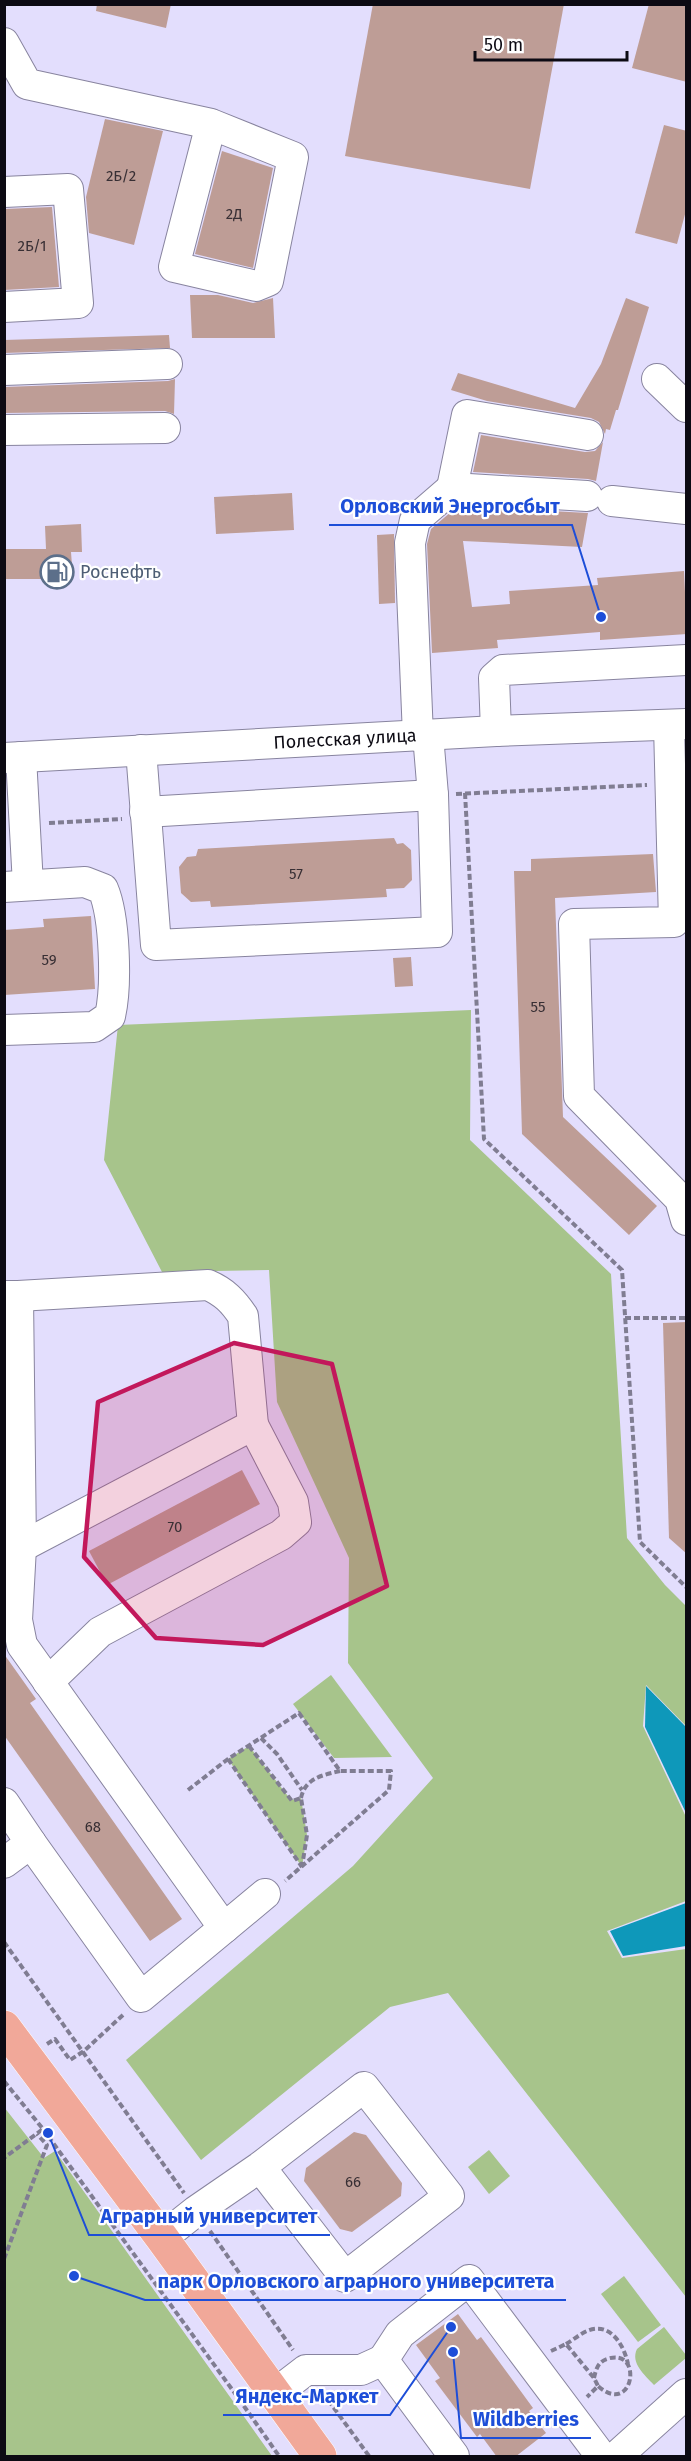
<svg xmlns="http://www.w3.org/2000/svg" width="691" height="2461" font-family="'Fira Sans',sans-serif">
	<rect width="100%" height="100%" fill="#e3defd"/>
	<!-- green -->
	<g fill="#a7c48b">
		<polygon points="471,1010 470,1140 611,1274 627,1538 665,1585 686,1606 686,1726 646,1685 643,1726 686,1817 686,1901 607,1931 622,1958 686,1949 686,2297 448,1993 390,2007 201,2160 126,2060 353,1866 433,1778 348,1663 349,1558 277,1402 269,1270 162,1272 104,1160 118,1025"/>
		<polygon points="331,1675 392,1757 334,1758 293,1704"/>
		<polygon points="249,1746 291,1800 301,1798 307,1835 302,1867 228,1759"/>
		<polygon points="4,2107 44,2158 55,2151 272,2456 5,2456"/>
		<polygon points="489,2150 510,2176 489,2194 468,2167"/>
		<polygon points="624,2276 661,2325 638,2342 601,2294"/>
		<path d="M664,2327L686,2355V2358L654,2385C645,2375 630,2363 637,2349Z"/>
	</g>
	<!-- water -->
	<g fill="#0e98ba">
		<polygon points="646,1686 686,1727 686,1813 645,1727"/>
		<polygon points="686,1903 686,1946 623,1956 610,1931"/>
	</g>
	<!-- building -->
	<g fill="#be9d96">
		<polygon points="97,4 171,4 166,28 96,11"/>
		<polygon points="373,4 564,4 530,189 345,156"/>
		<polygon points="649,4 687,4 687,82 632,68"/>
		<polygon points="105,119 163,131 134,245 89,233 86,197"/>
		<polygon points="664,125 687,131 687,207 677,244 635,233"/>
		<polygon points="222,151 273,168 253,268 195,254"/>
		<polygon points="52,207 59,287 4,290 4,209"/>
		<polygon points="190,295 218,295 253,303 273,298 275,338 192,338"/>
		<polygon points="626,298 649,307 618,410 616,410 610,430 606,429 605,434 599,422 591,418 487,401 451,390 458,373 575,408 601,364"/>
		<polygon points="169,335 170,348 4,353 4,340"/>
		<polygon points="175,379 174,414 165,411 4,413 4,387 168,381"/>
		<polygon points="481,435 585,452 595,451 603,442 596,481 588,479 473,472"/>
		<polygon points="292,493 294,530 216,534 214,497"/>
		<polygon points="458,506 588,513 582,547 463,541 472,607 510,604 509,591 598,585 597,578 684,571 687,634 600,640 600,632 497,640 498,648 432,653 427,544 431,529"/>
		<polygon points="81,524 82,552 71,552 73,579 4,579 4,549 46,549 45,526"/>
		<polygon points="394,534 395,603 379,604 377,535"/>
		<polygon points="394,838 397,844 403,843 411,850 412,880 404,888 386,889 387,897 211,907 210,901 191,902 181,893 179,867 187,857 196,856 198,849"/>
		<polygon points="653,854 656,892 555,898 563,1117 657,1206 629,1235 522,1134 514,871 531,871 531,859"/>
		<polygon points="91,916 95,989 4,995 4,930 44,927 43,919"/>
		<polygon points="411,957 413,986 395,987 393,958"/>
		<polygon points="687,1322 687,1554 669,1538 663,1323"/>
		<polygon points="242,1470 260,1504 107,1585 89,1551"/>
		<polygon points="4,1654 36,1699 30,1703 182,1919 150,1941 4,1735"/>
		<polygon points="354,2132 366,2135 402,2183 401,2196 352,2232 340,2229 304,2181 306,2168"/>
		<polygon points="458,2314 477,2340 481,2337 533,2408 529,2411 546,2433 515,2457 497,2457 480,2434 477,2437 435,2381 440,2378 416,2345"/>
	</g>
	<g fill="none" stroke-linecap="round" stroke-linejoin="round">
		<defs>
			<g id="minor">
				<polyline points="4,43 27,84 211,124 174,267 256,286 268,281 293,157 211,124"/>
				<polyline points="4,192 68,189 78,303 4,307"/>
				<polyline points="4,370 167,364"/>
				<polyline points="657,379 686,407"/>
				<polyline points="4,430 165,428"/>
				<polyline points="452,488 467,415 588,435"/>
				<polyline points="612,501 686,509"/>
				<polyline points="669,725 674,922 574,924 579,1096 680,1199 686,1220"/>
				<polyline points="496,731 494,678 503,670 686,660"/>
				<polyline points="418,736 410,543 415,520 452,488 587,496"/>
				<polyline points="141,750 156,945 437,932 433,795 428,735"/>
				<polyline points="21,757 28,885"/>
				<polyline points="4,758 496,731 686,724"/>
				<polyline points="145,812 433,795"/>
				<path d="M4,887L85,882L103,889C115,917 117,986 110,1016L94,1027L4,1030"/>
				<polyline points="4,1296 18,1296 21,1547 17,1620 22,1645 224,1928"/>
				<path d="M18,1296L208,1285C224,1292 233,1301 243,1316L253,1425"/>
				<polyline points="21,1547 253,1425 293,1502 296,1522 281,1535 100,1632 48,1682"/>
				<polyline points="4,1803 31,1843"/>
				<polyline points="4,1863 31,1843 141,1997 265,1894"/>
				<polyline points="162,2238 196,2211 260,2167 364,2087 449,2196 345,2277 260,2167"/>
				<polyline points="276,2393 306,2370 361,2370 383,2360"/>
				<polyline points="454,2456 383,2360 400,2334 469,2280 601,2456"/>
				<polyline points="617,2456 686,2394"/>
			</g>
			<polyline id="major" points="4,2027 162,2238 320,2456"/>
		</defs>
		<!-- minor casing -->
		<use href="#minor" stroke="#88849f" stroke-width="32"/>
		<!-- major casing -->
		<use href="#major" stroke="#fff" stroke-width="34"/>
		<!-- path -->
		<g stroke="#807d92" stroke-width="4" stroke-dasharray="6 3" stroke-linecap="butt">
			<polyline points="465,793 484,1139 622,1270 640,1542 686,1587"/>
			<polyline points="456,794 647,785"/>
			<polyline points="49,823 122,819"/>
			<polyline points="625,1318 686,1318"/>
			<polyline points="261,1738 277,1754 302,1790"/>
			<polyline points="249,1746 292,1801 301,1798 307,1835 302,1867"/>
			<polyline points="228,1759 302,1867"/>
			<polyline points="188,1790 228,1759 299,1713 340,1771 391,1771 389,1790 285,1881"/>
			<path d="M301,1798C305,1778 323,1775 340,1771"/>
			<polyline points="4,1942 184,2193"/>
			<polyline points="47,2044 55,2039 70,2060 84,2051 124,2014"/>
			<polyline points="4,2081 43,2129 4,2158"/>
			<polyline points="43,2129 239,2399 279,2456"/>
			<polyline points="210,2231 293,2350"/>
			<polyline points="4,2259 47,2145 37,2134"/>
			<path d="M566,2344C573,2340 580,2334 587,2331C610,2321 624,2345 628,2364"/>
			<polyline points="551,2351 566,2344 594,2378 598,2386 587,2397"/>
			<path d="M594,2378C596,2369 598,2362 607,2359C644,2346 634,2418 598,2386"/>
			<polyline points="323,2393 369,2456"/>
		</g>
		<!-- minor -->
		<use href="#minor" stroke="#fff" stroke-width="30"/>
		<!-- major -->
		<use href="#major" stroke="#f1a899" stroke-width="33"/>
	</g>
	<!-- marked area -->
	<path fill="#c2185b" fill-opacity="0.2" stroke="#c2185b" stroke-width="4.5" stroke-linejoin="round" d="M234,1343L332,1364L387,1586L263,1645L156,1638L84,1557L98,1402Z"/>
	<!-- icons -->
	<defs>
		<symbol id="fuel-ring" viewBox="-11 -11 22 22"><circle r="9.5" fill="#fff" stroke="#5c6f8a" stroke-width="1.5"/><path d="M-5.5-6h7V0h2V4h1.3V-2.5L3-4.5l.8-.8L6-3V5H2.5V1h-1V6h-7ZM-4.2-4.7v3.2H.2V-4.7Z" fill="#5c6f8a"/></symbol>
	</defs>
	<g fill-rule="evenodd">
		<use href="#fuel-ring" x="38" y="553" width="38" height="38"/>
	</g>
	<g text-anchor="middle" dominant-baseline="central" stroke-width="4.5" stroke-linejoin="round" paint-order="stroke">
		<!-- number labels -->
		<g font-size="15" fill="#382f34">
			<text x="121" y="176">2Б/2</text>
			<text x="234" y="214">2Д</text>
			<text x="32" y="246">2Б/1</text>
			<text x="296" y="874">57</text>
			<text x="49" y="960">59</text>
			<text x="538" y="1007">55</text>
			<text x="175" y="1527">70</text>
			<text x="93" y="1827">68</text>
			<text x="353" y="2182">66</text>
		</g>
		<!-- service labels -->
		<g font-size="18" fill="#4e5e75" stroke="#fff" text-anchor="start">
			<text x="80" y="572">Роснефть</text>
		</g>
		<!-- street labels -->
		<g font-size="18" fill="#0c0a13" stroke="#fff">
			<text transform="translate(345 739) rotate(-3)">Полесская улица</text>
		</g>
	</g>
	<!-- callouts -->
	<path fill="none" stroke="#1d4ed8" stroke-width="2" d="M601 617L572 525H329M48 2133L89 2235H330M74 2276L145 2300H566M451 2327L390 2415H223M453 2352L461 2438H591"/>
	<g fill="#1d4ed8" stroke="#fff" stroke-width="2">
		<circle cx="601" cy="617" r="6"/>
		<circle cx="48" cy="2133" r="6"/>
		<circle cx="74" cy="2276" r="6"/>
		<circle cx="451" cy="2327" r="6"/>
		<circle cx="453" cy="2352" r="6"/>
	</g>
	<g font-size="20" text-anchor="middle" font-weight="bold" fill="#1d4ed8" stroke="#fff" stroke-width="4.5" stroke-linejoin="round" paint-order="stroke">
		<text x="450" y="513">Орловский Энергосбыт</text>
		<text x="209" y="2223">Аграрный университет</text>
		<text x="356" y="2288">парк Орловского аграрного университета</text>
		<text x="307" y="2403">Яндекс-Маркет</text>
		<text x="526" y="2426">Wildberries</text>
	</g>
	<!-- border -->
	<rect width="691" height="2461" fill="none" stroke="#0c0a13" stroke-width="12"/>
	<!-- scale -->
	<path d="M475 51v9h152v-9" fill="none" stroke="#0c0a13" stroke-width="3"/>
	<text x="484" y="51" font-size="18" fill="#0c0a13" stroke="#ffffff" stroke-width="4.5" paint-order="stroke">50 m</text>
</svg>
